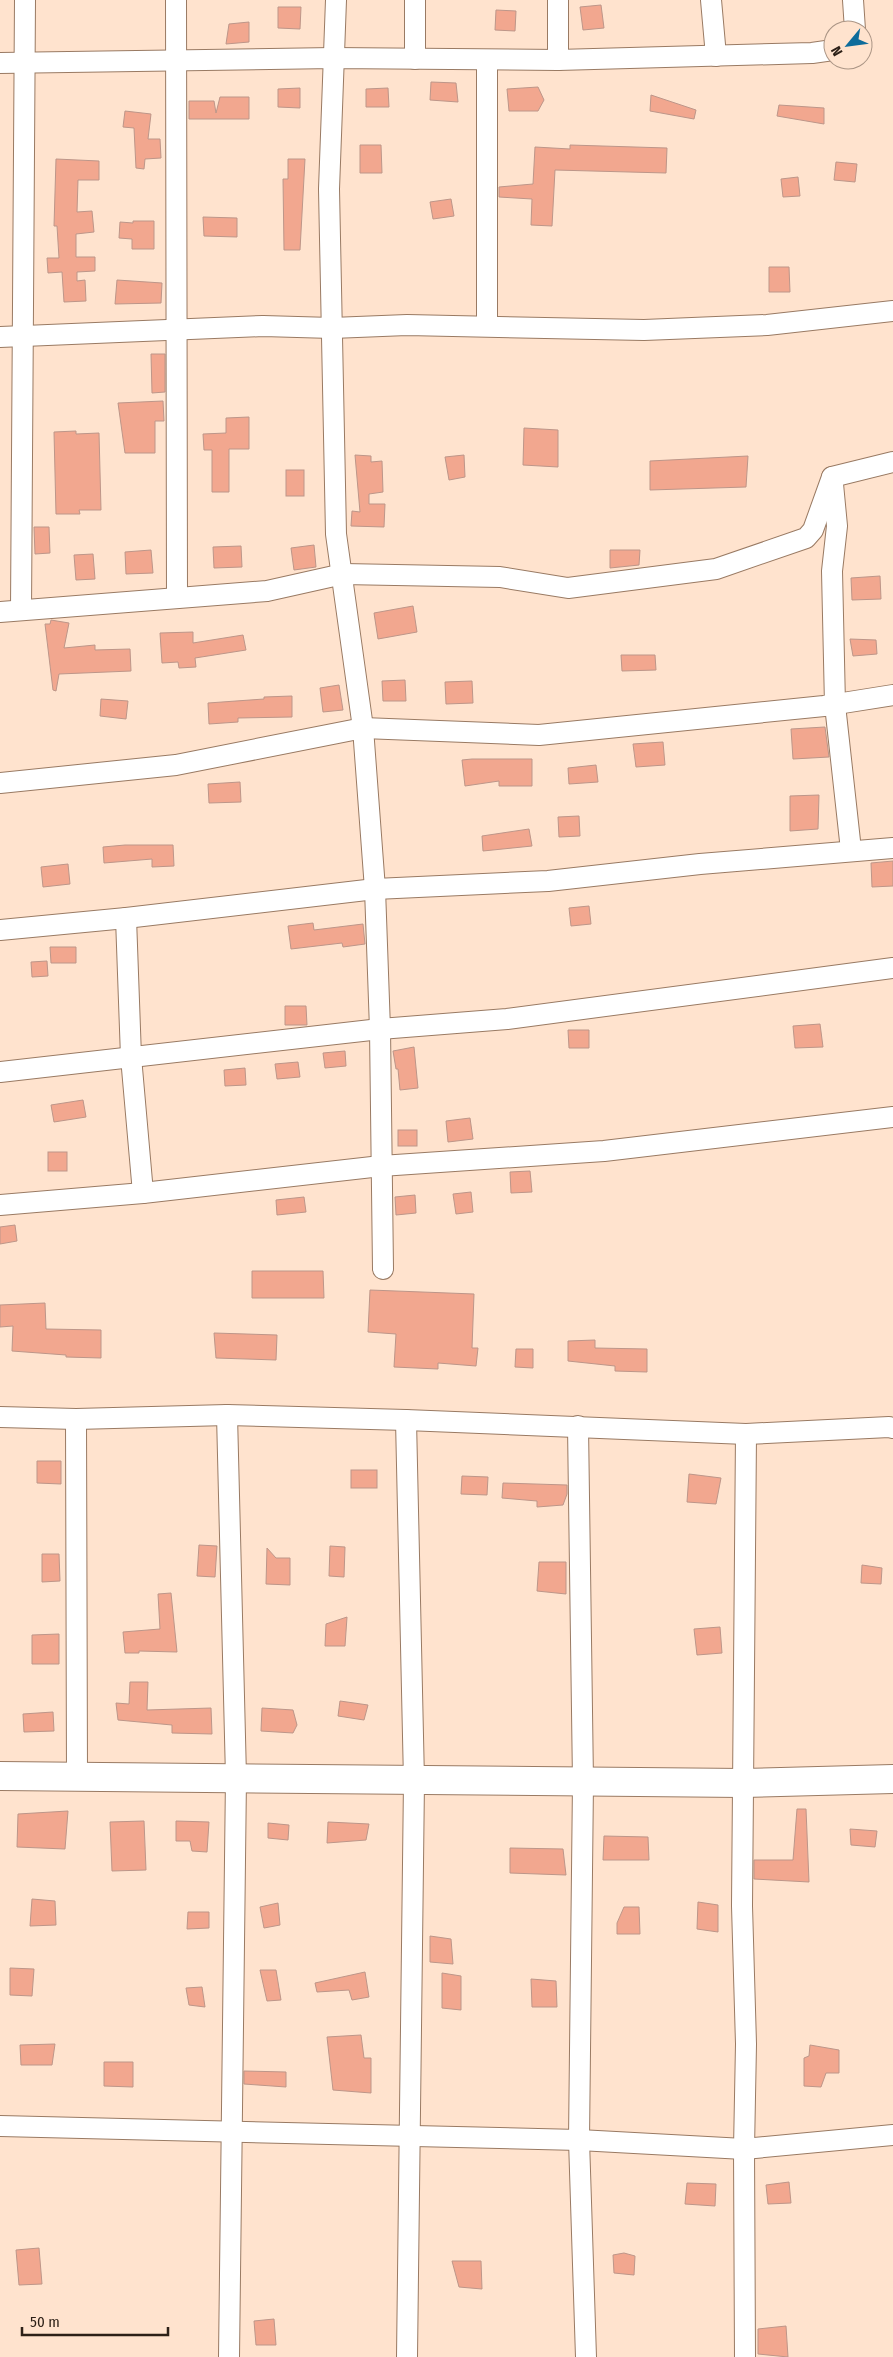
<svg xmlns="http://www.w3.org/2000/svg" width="893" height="2357" font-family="'Fira Sans Condensed',sans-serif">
	<rect width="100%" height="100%" fill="#ffe3ce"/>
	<!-- building -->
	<g fill="#f2a78f" stroke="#bd9689">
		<polygon points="601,5 604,28 583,30 580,7"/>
		<polygon points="278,7 301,7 300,29 278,28"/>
		<polygon points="496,10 516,11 515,31 495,30"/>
		<polygon points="249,22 249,42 226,44 229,24"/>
		<polygon points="431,82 456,83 458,102 430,100"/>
		<polygon points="538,87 544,100 538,111 509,111 507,89"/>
		<polygon points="300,88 300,108 278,107 278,89"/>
		<polygon points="388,88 389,107 366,107 366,89"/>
		<polygon points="651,95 696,110 694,119 650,111"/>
		<polygon points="220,97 249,97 249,119 189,119 189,101 214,101 216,113"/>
		<polygon points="779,105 824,108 824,124 777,116"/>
		<polygon points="125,111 151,114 148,139 160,139 161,158 145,159 144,169 136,168 134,128 123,127"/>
		<polygon points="360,145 381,145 382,173 360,173"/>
		<polygon points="570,145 667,148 666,173 555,170 552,226 531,225 532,199 499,197 499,187 533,184 535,147 570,149"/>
		<polygon points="56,159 99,161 99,180 78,180 77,212 92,211 94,232 76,234 76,257 95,257 95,271 77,272 77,281 85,280 86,301 64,302 62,272 48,273 47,258 59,258 57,226 54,226"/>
		<polygon points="288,159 305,159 300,250 284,250 283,179 288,179"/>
		<polygon points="836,162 857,164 855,182 834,180"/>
		<polygon points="798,177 800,196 783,197 781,179"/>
		<polygon points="451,199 454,216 433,219 430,202"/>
		<polygon points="203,217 237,218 237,237 204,236"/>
		<polygon points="133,221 154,221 154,249 132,249 132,239 119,238 120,222 133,223"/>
		<polygon points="769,267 789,267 790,292 769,292"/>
		<polygon points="117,280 162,283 161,303 115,304"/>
		<polygon points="151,354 165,354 165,392 152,393"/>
		<polygon points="163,401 164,421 155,421 155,453 125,453 118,403"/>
		<polygon points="249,417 249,449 229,449 229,492 212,492 212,450 204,450 203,434 226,433 226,418"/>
		<polygon points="524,428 558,430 558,467 523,465"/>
		<polygon points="76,431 76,434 99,433 101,510 79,510 80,514 56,514 54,432"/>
		<polygon points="355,455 371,456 371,462 382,461 383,492 369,494 369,504 385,504 384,527 351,526 352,511 360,512"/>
		<polygon points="464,455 465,477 449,480 445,457"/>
		<polygon points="748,456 746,487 650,490 650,461"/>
		<rect x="286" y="470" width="18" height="26"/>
		<polygon points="34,527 49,527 50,553 35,554"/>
		<polygon points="314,545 316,567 294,570 291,548"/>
		<polygon points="241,546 242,567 214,568 213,547"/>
		<polygon points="151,550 153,573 126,574 125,552"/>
		<polygon points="610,550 640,550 639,565 610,568"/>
		<polygon points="93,554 95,579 76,580 74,555"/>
		<polygon points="880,576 881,599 852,600 851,578"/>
		<polygon points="413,606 417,632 378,639 374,613"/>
		<polygon points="51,620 69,623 64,648 95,645 95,650 130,649 131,671 59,674 56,691 53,690 45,624 50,624"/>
		<polygon points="193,632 193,643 243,635 246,650 195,658 196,667 179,668 178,662 162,663 160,633"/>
		<polygon points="850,639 876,640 877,654 853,656"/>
		<polygon points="621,655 655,655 656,670 622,671"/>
		<polygon points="405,680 406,701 383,701 382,681"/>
		<polygon points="472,681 473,703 446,704 445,682"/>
		<polygon points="339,685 343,710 323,712 320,688"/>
		<polygon points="292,696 292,717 238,718 238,722 209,724 208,703 264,699 264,697"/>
		<polygon points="101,699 128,701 126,719 100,716"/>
		<polygon points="825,727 829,757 793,759 791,729"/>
		<polygon points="663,742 665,765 636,767 633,744"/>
		<polygon points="472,759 532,759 532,786 499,786 499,781 465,786 462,760"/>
		<polygon points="596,765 598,782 569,784 568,768"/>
		<polygon points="240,782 241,802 209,803 208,784"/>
		<polygon points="819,795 818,829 790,831 790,796"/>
		<polygon points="579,816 580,836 559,837 558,817"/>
		<polygon points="529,829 532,846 483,851 482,836"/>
		<polygon points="125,845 173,845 174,866 152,867 152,859 104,863 103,847"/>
		<polygon points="893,861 893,886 872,887 871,863"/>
		<polygon points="68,864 70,884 43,887 41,867"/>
		<polygon points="589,906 591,924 571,926 569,908"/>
		<polygon points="313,923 314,930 363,924 365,944 343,947 342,943 291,949 288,926"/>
		<polygon points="50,947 76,947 76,963 51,963"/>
		<polygon points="47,961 48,976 32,977 31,962"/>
		<polygon points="285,1006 306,1006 307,1025 285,1025"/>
		<polygon points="820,1024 823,1047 795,1048 793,1026"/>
		<polygon points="568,1030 589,1030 589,1048 569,1048"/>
		<polygon points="414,1047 418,1088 400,1090 398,1069 396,1069 393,1051"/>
		<polygon points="345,1051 346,1066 325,1068 323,1053"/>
		<polygon points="298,1062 300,1077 277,1079 275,1064"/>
		<polygon points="245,1068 246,1085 225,1086 224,1070"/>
		<polygon points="83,1100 86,1117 54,1122 51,1105"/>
		<polygon points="470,1118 473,1139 448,1142 446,1121"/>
		<rect x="398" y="1130" width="19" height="16"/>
		<rect x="48" y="1152" width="19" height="19"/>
		<polygon points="530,1171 532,1192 511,1193 510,1172"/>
		<polygon points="471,1192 473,1212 456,1214 453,1194"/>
		<polygon points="415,1195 416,1213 396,1215 395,1197"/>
		<polygon points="304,1197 306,1212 277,1215 276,1200"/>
		<polygon points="15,1225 17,1241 0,1244 0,1227"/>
		<polygon points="252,1271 323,1271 324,1298 252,1298"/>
		<polygon points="370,1290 474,1294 472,1348 478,1348 476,1366 438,1363 438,1369 394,1367 396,1334 368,1332"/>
		<polygon points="45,1303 46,1329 101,1330 101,1358 66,1357 66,1355 12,1351 13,1326 0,1327 0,1305"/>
		<polygon points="214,1333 277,1335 276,1360 216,1358"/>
		<polygon points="595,1340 595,1348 647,1349 647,1372 615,1371 615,1366 568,1361 568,1341"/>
		<polygon points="516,1349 533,1349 533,1368 515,1367"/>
		<polygon points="37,1461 61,1461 61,1484 37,1483"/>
		<rect x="351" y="1470" width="26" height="18"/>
		<polygon points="689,1474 721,1478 716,1504 687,1502"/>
		<polygon points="462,1476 488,1477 487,1495 461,1494"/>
		<polygon points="503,1483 567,1485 567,1494 563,1505 537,1507 537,1501 502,1498"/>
		<polygon points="199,1545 217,1546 215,1577 197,1576"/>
		<polygon points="330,1546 345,1547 344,1577 329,1576"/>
		<polygon points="267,1548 276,1558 290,1558 290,1585 266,1584"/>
		<polygon points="42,1554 59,1554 60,1581 42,1582"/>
		<polygon points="539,1562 566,1562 566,1594 537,1591"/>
		<polygon points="862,1565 882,1568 881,1584 861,1583"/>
		<polygon points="171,1593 177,1652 139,1651 139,1653 125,1653 123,1632 160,1629 158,1594"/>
		<polygon points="347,1617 345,1646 325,1646 326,1624"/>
		<polygon points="720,1627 722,1653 697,1655 694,1629"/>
		<polygon points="59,1634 59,1664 32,1664 32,1635"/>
		<polygon points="130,1682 148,1682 147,1710 211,1708 212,1734 172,1733 172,1725 118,1720 116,1703 129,1704"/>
		<polygon points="340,1701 368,1705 364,1720 338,1716"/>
		<polygon points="262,1708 293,1710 297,1725 293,1733 261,1731"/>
		<polygon points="53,1712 54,1731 24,1732 23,1714"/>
		<polygon points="797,1809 806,1809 809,1882 754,1879 754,1860 793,1860"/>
		<polygon points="68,1811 65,1849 17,1847 18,1814"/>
		<polygon points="144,1821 146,1870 112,1871 110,1822"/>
		<polygon points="176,1821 209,1822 207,1852 192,1851 190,1841 176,1841"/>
		<polygon points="328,1822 369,1824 366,1840 327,1843"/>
		<polygon points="268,1823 289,1825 288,1840 268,1838"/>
		<polygon points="850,1829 877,1831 875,1847 851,1845"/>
		<polygon points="604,1836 648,1837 649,1860 603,1860"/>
		<polygon points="510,1848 563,1849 566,1875 510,1873"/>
		<polygon points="32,1899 55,1901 56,1925 30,1926"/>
		<polygon points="698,1902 718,1905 718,1932 697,1929"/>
		<polygon points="278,1903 280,1925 264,1928 260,1907"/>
		<polygon points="624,1907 639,1907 640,1934 617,1934 617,1923"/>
		<polygon points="188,1912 209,1912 209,1928 187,1929"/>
		<polygon points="430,1936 451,1939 453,1964 430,1962"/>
		<polygon points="10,1968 34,1969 32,1996 10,1995"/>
		<polygon points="260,1970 276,1970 281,2000 267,2001"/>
		<polygon points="365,1972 369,1997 352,2000 349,1990 317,1992 315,1983"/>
		<polygon points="442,1973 461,1976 461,2010 442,2008"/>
		<polygon points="531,1979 556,1981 557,2007 532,2007"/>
		<polygon points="202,1987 205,2007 189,2005 186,1988"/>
		<polygon points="361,2035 364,2058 371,2058 371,2093 333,2090 327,2037"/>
		<polygon points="55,2044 52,2065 21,2065 20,2045"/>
		<polygon points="810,2045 839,2050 839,2073 826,2073 821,2087 804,2086 804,2058 809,2056"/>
		<polygon points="104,2062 133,2062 133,2087 104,2086"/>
		<polygon points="244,2071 286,2072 286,2087 244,2084"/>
		<polygon points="789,2182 791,2203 768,2204 766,2185"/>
		<polygon points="687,2183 716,2184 715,2206 685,2204"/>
		<polygon points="39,2248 42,2284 19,2285 16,2250"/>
		<polygon points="624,2253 635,2256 634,2275 614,2273 613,2255"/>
		<polygon points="452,2261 481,2261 482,2289 459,2287"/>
		<polygon points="274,2319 276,2345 256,2345 254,2321"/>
		<polygon points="786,2326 788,2357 758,2354 758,2329"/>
	</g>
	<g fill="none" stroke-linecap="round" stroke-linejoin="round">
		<defs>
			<g id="street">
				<polyline points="176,0 177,598"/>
				<polyline points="336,0 329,189 336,534 363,728 375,889 380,1029 383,1269"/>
				<polyline points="711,0 716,56"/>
				<polyline points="853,0 855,30"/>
				<polyline points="415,59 415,0"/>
				<polyline points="558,60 558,0"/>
				<polyline points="0,63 333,58 558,60 812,53 833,50"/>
				<polyline points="487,326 487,60"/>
				<polyline points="0,337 263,326 332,328 407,325 644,330 767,325 893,311"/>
				<polyline points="832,477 893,462"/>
				<polyline points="833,484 837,526 832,571 835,705 851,850"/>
				<polyline points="21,610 25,0"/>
				<polyline points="0,612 267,591 343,574 500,577 568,588 716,569 806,538 813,530 832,477"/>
				<polyline points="0,783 176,765 363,728 539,735 824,706 893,695"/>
				<polyline points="126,918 131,1057 143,1193"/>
				<polyline points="0,930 126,918 375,889 548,881 700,864 893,848"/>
				<polyline points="0,1072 380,1029 507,1019 893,968"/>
				<polyline points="0,1205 143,1193 381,1166 604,1151 893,1117"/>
				<polyline points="227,1415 236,1777 229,2357"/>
				<polyline points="0,1417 76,1419 227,1415 406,1420 746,1434 889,1427 893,1428"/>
				<polyline points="76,1419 77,1777"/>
				<polyline points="406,1420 414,1781 407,2357"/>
				<polyline points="578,1426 583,1782 579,2140 586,2357"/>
				<polyline points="0,2126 579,2140 744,2149 893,2135"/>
				<polyline points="745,2357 744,2149 746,2044 742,1906 746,1434"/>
			</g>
			<polyline id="secondary" points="0,1776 743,1783 893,1779"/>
		</defs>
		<!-- street casing -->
		<use href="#street" stroke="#997a63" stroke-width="22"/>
		<!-- secondary casing -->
		<use href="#secondary" stroke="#997a63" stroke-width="30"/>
		<!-- street -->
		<use href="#street" stroke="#fff" stroke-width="20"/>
		<!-- secondary -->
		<use href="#secondary" stroke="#fff" stroke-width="28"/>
	</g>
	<!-- north arrow -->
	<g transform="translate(848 45) rotate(241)"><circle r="24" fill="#ffe3ce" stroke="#ab9585"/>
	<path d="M0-4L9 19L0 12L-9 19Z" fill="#0e6c9b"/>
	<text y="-8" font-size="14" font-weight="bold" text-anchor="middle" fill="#2d2017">N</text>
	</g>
	<!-- scale -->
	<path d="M22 2327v8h146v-8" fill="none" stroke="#2d2017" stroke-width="2.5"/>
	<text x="30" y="2327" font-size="15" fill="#2d2017" stroke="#ffe3ce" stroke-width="4" paint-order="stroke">50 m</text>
</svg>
